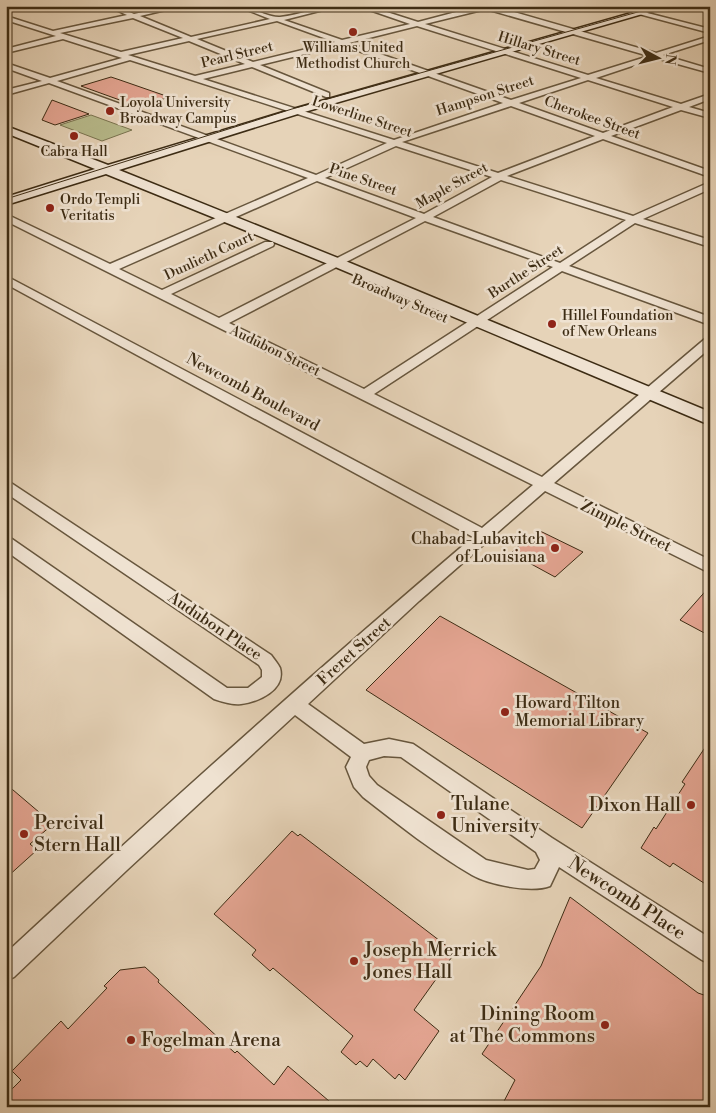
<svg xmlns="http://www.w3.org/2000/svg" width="716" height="1113" font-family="'Libre Bodoni',serif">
	<rect width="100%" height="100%" fill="#e6d3b8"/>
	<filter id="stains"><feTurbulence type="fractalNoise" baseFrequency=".004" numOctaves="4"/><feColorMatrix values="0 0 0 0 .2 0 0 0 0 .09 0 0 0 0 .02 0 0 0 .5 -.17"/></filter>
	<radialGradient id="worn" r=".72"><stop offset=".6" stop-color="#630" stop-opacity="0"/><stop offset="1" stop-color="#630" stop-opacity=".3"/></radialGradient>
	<!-- green -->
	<polygon fill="#b8bb8c" stroke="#7a7450" points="91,115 132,130 102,141 60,125"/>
	<!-- building -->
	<g fill="#e4a592" stroke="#3d2c14">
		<polygon points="111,77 120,80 169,97 139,107 81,86"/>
		<polygon points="52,100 89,114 55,125 42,120"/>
		<polygon points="540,531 583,552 555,577 511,553 523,542 527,544"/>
		<polygon points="710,586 710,636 680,620"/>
		<polygon points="440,616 648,733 582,828 366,690"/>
		<polygon points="710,740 710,887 673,863 670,867 641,848 654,827 656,829 685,784 682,782"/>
		<polygon points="6,784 53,824 30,844 37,850 6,878"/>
		<polygon points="292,831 298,836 300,834 448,947 447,948 454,954 414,1010 439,1031 405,1080 399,1074 395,1079 373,1059 367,1067 360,1061 356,1065 341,1052 353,1036 273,968 270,971 252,955 256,950 214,914"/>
		<polygon points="570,897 698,993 710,997 710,1098 707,1107 501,1107 515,1080 482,1054 541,966"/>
		<polygon points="145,967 159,980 158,982 235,1053 237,1051 274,1085 288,1066 336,1107 6,1107 6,1095 21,1080 12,1071 61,1021 68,1029 107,988 104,986 120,970"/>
	</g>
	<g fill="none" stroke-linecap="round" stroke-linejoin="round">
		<defs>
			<g id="street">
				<polygon points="16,6 30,6 6,12 6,8"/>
				<path d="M107,6H116L134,14L170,6H183L140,16L191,37L270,19L237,6C252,6 267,18 280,17C300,15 318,6 339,6L284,20L342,40L410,24L358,6H368L418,22L479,6H493L656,53L710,36V40L663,55L710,69V73L656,58L596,78L681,104L710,94V99L689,107L710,113V118L681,110L611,136L710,171V177L603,139L507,176L633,216L710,182V189L643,219L710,240V247L635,223L569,266L710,317V325L562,271L374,394L542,477L706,338L710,337V348L554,483L710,560V573L545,491L419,601L308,704L364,744L389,739L413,744L552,838L710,938V964L702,960L559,867L550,886C532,893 489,885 472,875C434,853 398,824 363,797L354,787L346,767L351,757L295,715L127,870L14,977L6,981V953C159,811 314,672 473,537L6,284V276L482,528L533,485L6,221V214L110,264L308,178L49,83L6,95V90L42,81L6,68V63L50,78L122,58L63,39L6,53V49L56,36L6,20V16L53,31L127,15ZM486,9L649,56L588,75L425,24ZM133,18L183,38L121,52L60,33ZM277,21L335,42L253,62L197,39ZM417,26L581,78L511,100L349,43ZM189,41L245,64L195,76L128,55ZM342,45L503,103L394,140L203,79L252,67L326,97H329V93L260,65ZM130,60L387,143L316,175L57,81ZM588,80L673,107L603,133L519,103ZM511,106L595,136L498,173L402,142ZM396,146L492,177L424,214L325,178ZM501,180L626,220L560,263L433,217ZM317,181L416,218L219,318L171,294L273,246L274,244L273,242H265L162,290L119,269ZM425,221L553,267L364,389L229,323ZM384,756L401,757L536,852L540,860L535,869L528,870L486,860L377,785L369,776L366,767L369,760Z"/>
				<polygon points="609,6 620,6 710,29 710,33"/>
				<path d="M6,481L11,483L271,655C274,659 278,664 280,668C286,690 258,702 241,704C232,705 223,702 214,699L6,551V538L12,539L227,688H248L262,677V670L259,665L6,493Z"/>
			</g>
			<polygon id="secondary" points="656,6 670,6 301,113 119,170 343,260 710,412 710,425 333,266 106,174 6,205 6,197 95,169 6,133 6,126 108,165 293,109"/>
		</defs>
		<!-- street casing -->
		<use href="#street" stroke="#67563d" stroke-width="3"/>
		<!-- secondary casing -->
		<use href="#secondary" stroke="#3d2c14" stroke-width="3"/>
		<!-- street -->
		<use href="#street" fill="#efe2d1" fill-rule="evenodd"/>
		<!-- secondary -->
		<use href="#secondary" fill="#efe2d1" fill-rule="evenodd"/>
		<!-- tram -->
		<polyline stroke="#3d2c14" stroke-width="1" points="6,199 292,109 659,6"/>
	</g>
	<!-- markers -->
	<g fill="#8f2418" stroke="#efe2d1" stroke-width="2">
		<circle cx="353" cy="32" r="5"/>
		<circle cx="110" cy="111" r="5"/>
		<circle cx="74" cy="136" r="5"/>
		<circle cx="50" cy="208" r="5"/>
		<circle cx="552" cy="324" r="5"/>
		<circle cx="555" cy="548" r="5"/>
		<circle cx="505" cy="712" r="5"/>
		<circle cx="691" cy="805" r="5"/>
		<circle cx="441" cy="815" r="5"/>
		<circle cx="24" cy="834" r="5"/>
		<circle cx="354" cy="961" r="5"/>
		<circle cx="605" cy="1025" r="5"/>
		<circle cx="131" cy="1040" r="5"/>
	</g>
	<g text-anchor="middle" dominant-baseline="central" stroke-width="5" stroke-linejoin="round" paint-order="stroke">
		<!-- far-poi labels -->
		<g font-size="14" fill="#3d2c14" stroke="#efe2d1" text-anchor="start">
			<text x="353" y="48" text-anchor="middle">Williams United<tspan x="353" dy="16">Methodist Church</tspan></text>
			<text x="120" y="103">Loyola University<tspan x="120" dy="16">Broadway Campus</tspan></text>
			<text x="74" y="152" text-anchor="middle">Cabra Hall</text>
			<text x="60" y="200">Ordo Templi<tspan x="60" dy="16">Veritatis</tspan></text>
			<text x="562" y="316">Hillel Foundation<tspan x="562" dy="16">of New Orleans</tspan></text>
		</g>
		<!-- far-street labels -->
		<g font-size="14" fill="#3d2c14" stroke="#efe2d1">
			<text transform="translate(539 49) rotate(17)">Hillary Street</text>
			<text transform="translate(237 55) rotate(-14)">Pearl Street</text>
			<text transform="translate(485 96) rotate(-18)">Hampson Street</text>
			<text transform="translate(362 117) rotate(18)">Lowerline Street</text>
			<text transform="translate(592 118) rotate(20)">Cherokee Street</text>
			<text transform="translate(363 180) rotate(19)">Pine Street</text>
			<text transform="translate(452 186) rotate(-29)">Maple Street</text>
			<text transform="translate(209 256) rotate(-25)">Dunlieth Court</text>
			<text transform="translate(526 272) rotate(-33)">Burthe Street</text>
			<text transform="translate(400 299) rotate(23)">Broadway Street</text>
			<text transform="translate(275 351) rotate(26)">Audubon Street</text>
		</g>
		<!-- street labels -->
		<g font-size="16" fill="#3d2c14" stroke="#efe2d1">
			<text transform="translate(253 392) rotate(28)">Newcomb Boulevard</text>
			<text transform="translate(626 526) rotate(26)">Zimple Street</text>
			<text transform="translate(215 626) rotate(34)">Audubon Place</text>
			<text transform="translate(354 651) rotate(-42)">Freret Street</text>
		</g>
		<!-- poi labels -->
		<g font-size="16" fill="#3d2c14" stroke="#efe2d1" text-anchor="end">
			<text x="545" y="539">Chabad-Lubavitch<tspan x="545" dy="18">of Louisiana</tspan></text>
			<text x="515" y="703" text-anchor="start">Howard Tilton<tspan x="515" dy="18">Memorial Library</tspan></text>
		</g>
		<!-- near-poi labels -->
		<g font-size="19" fill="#3d2c14" stroke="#efe2d1" text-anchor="start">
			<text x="451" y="804">Tulane<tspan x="451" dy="22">University</tspan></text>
			<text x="681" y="805" text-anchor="end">Dixon Hall</text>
			<text x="34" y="823">Percival<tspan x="34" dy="22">Stern Hall</tspan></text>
			<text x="364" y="950">Joseph Merrick<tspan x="364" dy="22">Jones Hall</tspan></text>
			<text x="595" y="1014" text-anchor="end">Dining Room<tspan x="595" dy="22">at The Commons</tspan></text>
			<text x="141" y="1040">Fogelman Arena</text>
		</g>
		<!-- near-street labels -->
		<g font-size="19" fill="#3d2c14" stroke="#efe2d1">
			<text transform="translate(627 898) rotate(33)">Newcomb Place</text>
		</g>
	</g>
	<!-- margin -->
	<rect width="716" height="1113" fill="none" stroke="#e6d3b8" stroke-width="25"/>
	<rect x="8" y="8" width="701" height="1098" fill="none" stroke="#3d2c14" stroke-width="2.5"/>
	<rect x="12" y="12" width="691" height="1088" fill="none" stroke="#3d2c14"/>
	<!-- north arrow -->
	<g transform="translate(658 58) rotate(97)" stroke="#efe2d1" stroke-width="4" paint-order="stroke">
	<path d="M0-4L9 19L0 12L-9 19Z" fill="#3d2c14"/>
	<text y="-8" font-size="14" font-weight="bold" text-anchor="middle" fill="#3d2c14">N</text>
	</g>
	<rect width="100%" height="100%" filter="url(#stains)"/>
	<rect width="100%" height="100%" fill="url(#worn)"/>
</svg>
